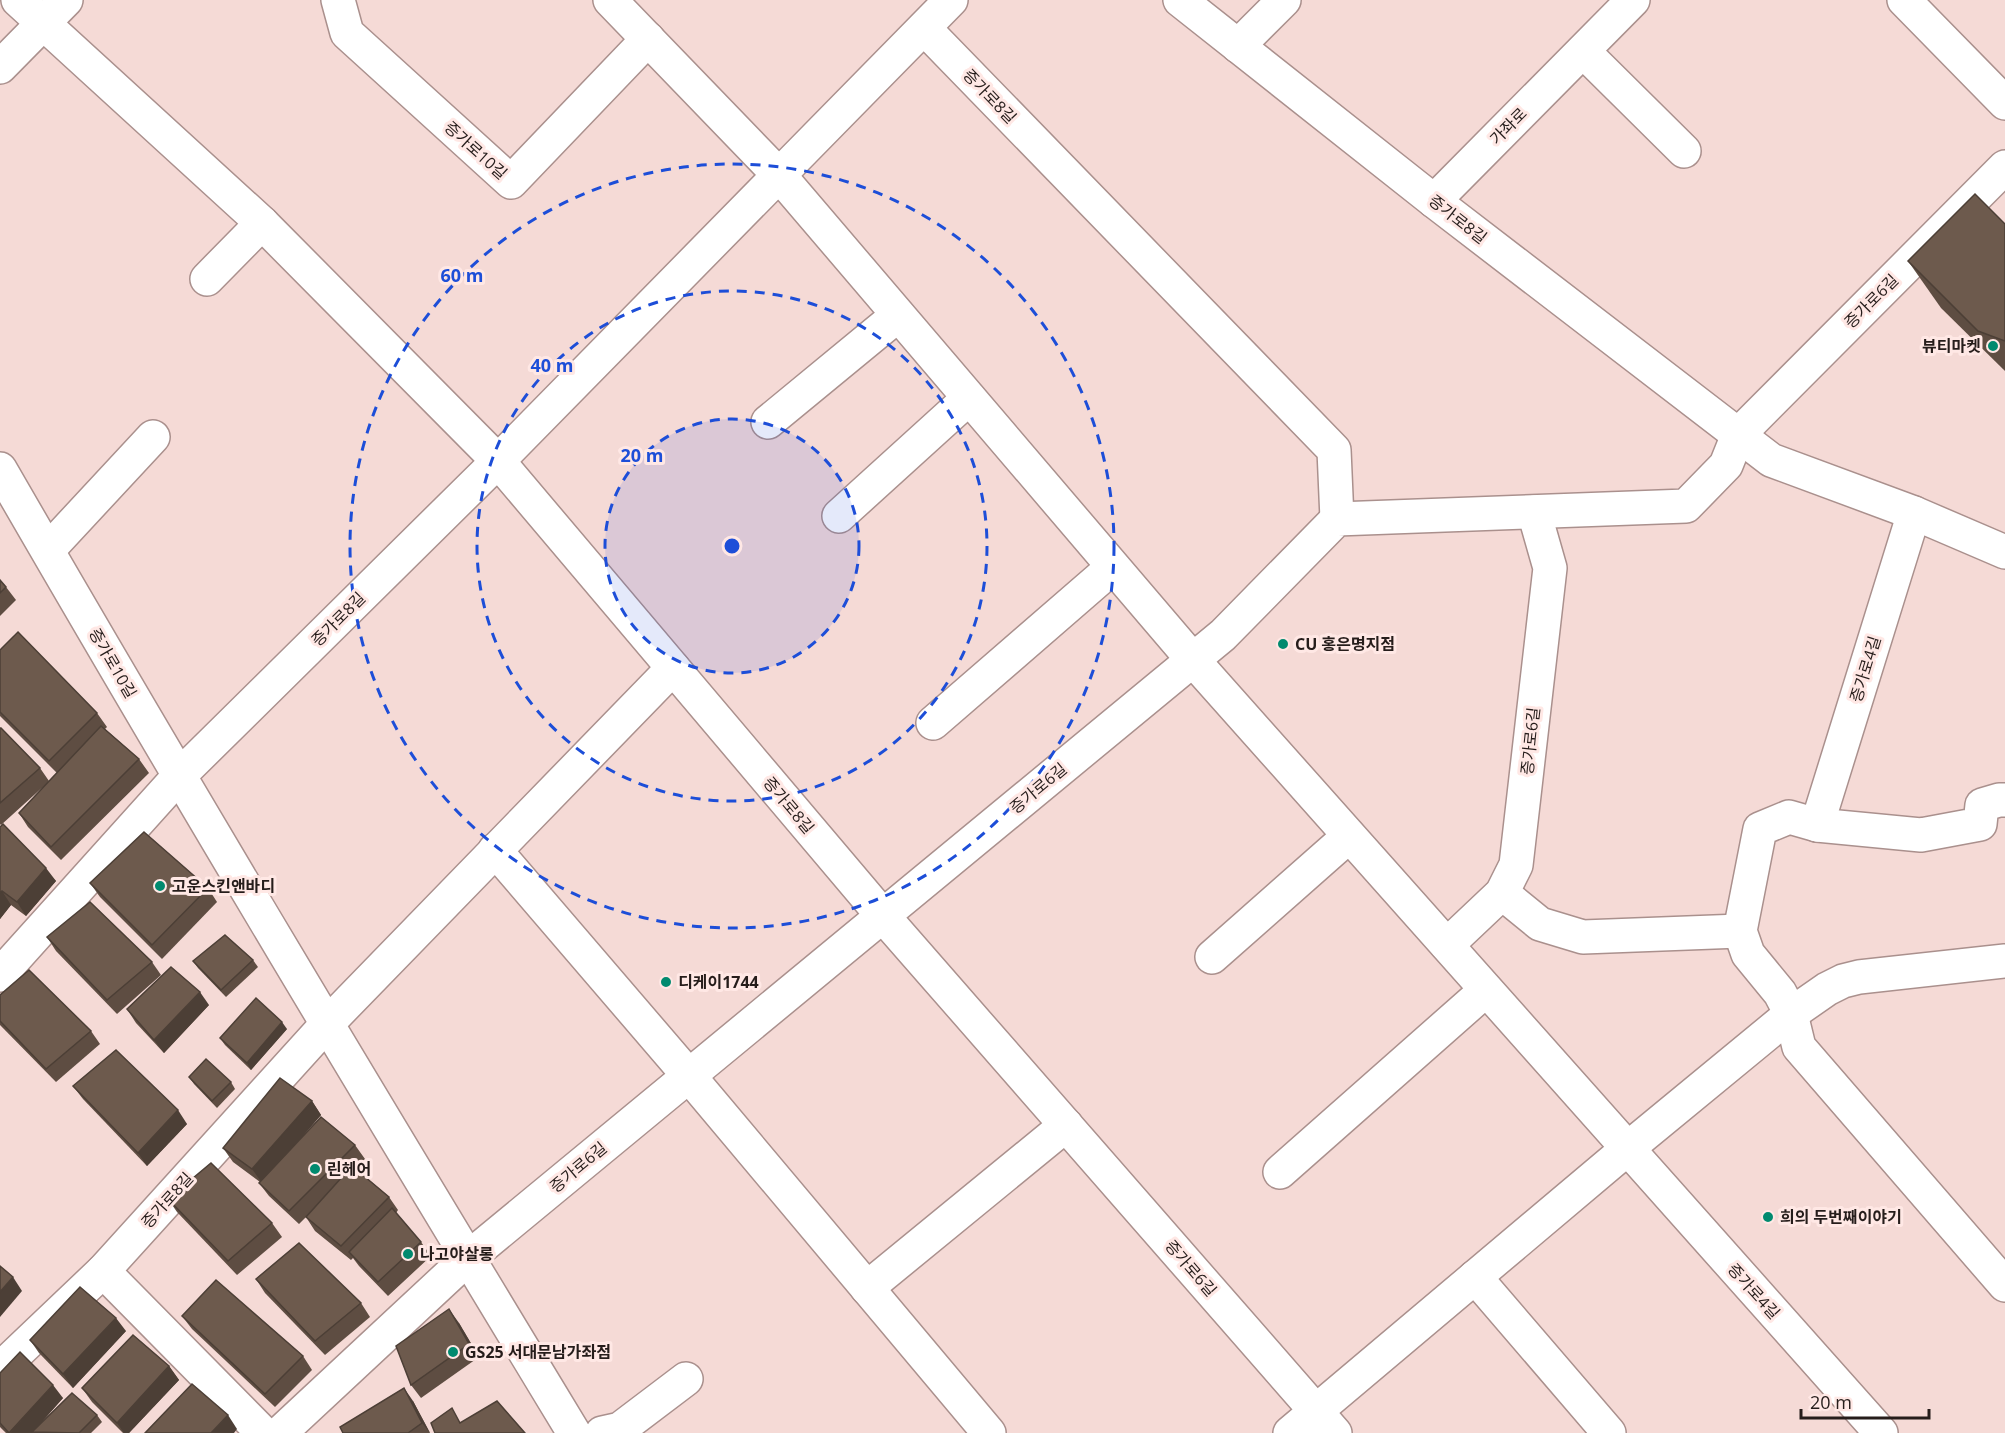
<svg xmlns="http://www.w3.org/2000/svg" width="2005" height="1433" viewBox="0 0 2005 1433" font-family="'Open Sans','Noto Sans KR',sans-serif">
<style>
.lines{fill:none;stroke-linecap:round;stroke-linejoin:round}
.minor-casing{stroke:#aa908d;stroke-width:36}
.major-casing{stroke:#aa908d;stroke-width:36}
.minor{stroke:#fff;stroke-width:33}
.major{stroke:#fff;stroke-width:33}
.wall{fill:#5e4d42}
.shaded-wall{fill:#4c3f36}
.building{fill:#6d5a4d;stroke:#4c3f36;stroke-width:1.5}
.ring{fill:none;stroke:#1d4ed8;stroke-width:3;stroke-dasharray:10 8}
.poi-dot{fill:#018a6f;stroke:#ffe8e5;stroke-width:2}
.labels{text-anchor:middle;stroke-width:6;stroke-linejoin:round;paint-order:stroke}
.street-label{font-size:16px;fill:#261d1b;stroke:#ffe8e5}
.poi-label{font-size:16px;font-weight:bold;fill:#261d1b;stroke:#ffe8e5;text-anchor:start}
.centre{fill:#1d4ed8;stroke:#ffe8e5;stroke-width:3}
.ring-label{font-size:18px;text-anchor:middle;font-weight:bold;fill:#1d4ed8;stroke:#ffe8e5;stroke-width:6;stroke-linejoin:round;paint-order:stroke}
</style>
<rect width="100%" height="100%" fill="#f5dad6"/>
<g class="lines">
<defs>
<g id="minor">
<path d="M18 0 262 223 498 461 883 916 1335 1433"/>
<path d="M338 0 347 33 511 182 648 39"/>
<path d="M610 0 779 175 1193 660 1881 1433"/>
<path d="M1180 0 1434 201 1771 460 1914 513 2005 552"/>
<path d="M924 28 1334 450 1337 519"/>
<path d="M1238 46 1284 0"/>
<path d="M1583 51 1684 151"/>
<path d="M0 67 66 0"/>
<path d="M1434 201 1633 0"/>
<path d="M207 279 262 223"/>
<path d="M768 422 898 315"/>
<path d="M0 469C187 793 380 1113 574 1433"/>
<path d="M839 516 969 398"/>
<path d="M48 550 153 437"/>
<path d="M933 723 1113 567"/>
<path d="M2005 800H1999L1982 805 1980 824 1921 835 1817 825 1789 817 1760 829 1740 931 1748 954 1780 993 1791 1014 1799 1047 2005 1285"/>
<path d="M1817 825 1914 513"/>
<path d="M495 850 689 1076 989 1433"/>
<path d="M1502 893 1540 924 1583 937 1740 931"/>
<path d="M1447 945 1502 893 1516 865 1550 568 1534 512"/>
<path d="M1212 957 1349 836"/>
<path d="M0 975 179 776 498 461 951 0"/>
<path d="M1280 1172 1486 990"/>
<path d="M103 1271 263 1433"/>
<path d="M1475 1277 1609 1433"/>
<path d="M867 1288 1066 1125"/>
<path d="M0 1369 103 1271 327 1024 673 668"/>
<path d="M280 1433 468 1258 1223 635 1337 519 1686 506 1726 465 1738 435 2005 167"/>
<path d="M602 1433 620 1429 686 1379"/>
<path d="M1290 1433 1627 1149 1791 1014 1827 989 1843 981 1859 977 2005 961"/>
</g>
<path id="major" d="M1904 0 2005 103"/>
</defs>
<!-- minor casing -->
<use href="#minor" class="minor-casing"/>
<!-- major casing -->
<use href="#major" class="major-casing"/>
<!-- minor -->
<use href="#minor" class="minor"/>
<!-- major -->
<use href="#major" class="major"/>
</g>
<!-- wall -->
<g class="wall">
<path d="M2005 224V371L1941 308 1908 261Z"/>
<path d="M0 580 6 587 16 600 0 616Z"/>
<path d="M0 650 97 713 107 727 105 729 139 759 149 773 61 860 28 827 19 813 44 786 1 825 0 824V728L40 768 49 781 57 773 0 716Z"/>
<path d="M0 827 56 881 26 916 11 905 0 919Z"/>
<path d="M90 883 208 888 217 902 162 959 100 897Z"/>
<path d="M47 937 152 962 161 975 117 1014 56 951Z"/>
<path d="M253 960 258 967 226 997 198 968 193 961Z"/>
<path d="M0 995 91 1031 100 1044 56 1082 0 1025Z"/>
<path d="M209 1005 164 1053 136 1023 127 1009Z"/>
<path d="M287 1029 251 1070 225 1045 220 1038Z"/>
<path d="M189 1077 231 1082 235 1089 217 1108 194 1084Z"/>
<path d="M73 1086 187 1124 147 1166 83 1099Z"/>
<path d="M312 1101 321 1115 294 1146 355 1145 365 1159 355 1168 389 1197 398 1210 396 1213 421 1242 431 1256 388 1296 359 1266 353 1258 351 1260 315 1231 306 1217 299 1224 269 1196 259 1183 260 1182 233 1162 223 1148Z"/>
<path d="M168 1199 272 1223 282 1237 237 1275 177 1212Z"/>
<path d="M256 1279 361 1303 370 1317 325 1355 265 1293Z"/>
<path d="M182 1316 303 1356 312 1370 275 1407 192 1329Z"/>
<path d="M459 1323 479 1357 421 1398 411 1385Z"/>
<path d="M126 1331 73 1388 39 1353 30 1340Z"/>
<path d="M169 1366 179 1380 129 1433H123L92 1402 82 1388Z"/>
<path d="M0 1373 63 1398 33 1432 97 1415 102 1422 91 1433H6L0 1427Z"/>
<path d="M413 1401 430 1433H343Z"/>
</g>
<!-- shaded-wall -->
<g class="shaded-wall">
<path d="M46 868 56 881 26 916 17 902Z"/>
<path d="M2 891 11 905 0 919V893Z"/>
<path d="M200 992 209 1005 164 1053 154 1040Z"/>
<path d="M282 1022 287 1029 251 1070 247 1063Z"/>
<path d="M312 1101 321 1115 262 1183 252 1169Z"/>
<path d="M178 1110 187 1124 147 1166 138 1153Z"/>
<path d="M13 1277 22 1291 0 1317V1292Z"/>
<path d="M449 1309 459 1323 479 1357 469 1344Z"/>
<path d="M116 1318 126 1331 73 1388 63 1374Z"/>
<path d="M169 1366 179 1380 129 1433H124L117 1423Z"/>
<path d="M53 1385 63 1398 32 1433H10Z"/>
<path d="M404 1388 413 1401 430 1433 422 1423Z"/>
<path d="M228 1415 237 1429 234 1433H211Z"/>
</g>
<!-- building -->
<g class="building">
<path d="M1975 194 2005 224V341L1978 331 1908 261Z"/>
<path d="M0 580 6 587 0 593Z"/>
<path d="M18 632 97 713 49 761 0 712V650Z"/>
<path d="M101 726 139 759 51 847 19 813Z"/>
<path d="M0 728H1L40 768 0 803Z"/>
<path d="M3 824 46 868 17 902 2 891 0 893V827Z"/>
<path d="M144 832 208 888 152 945 90 883Z"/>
<path d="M90 902 152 962 107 1000 47 937Z"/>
<path d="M225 935 253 960 221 990 193 961Z"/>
<path d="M171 967 200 992 154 1040 127 1009Z"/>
<path d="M29 970 91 1031 46 1069 0 1021V995Z"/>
<path d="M256 998 282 1022 247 1063 220 1038Z"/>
<path d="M116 1050 178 1110 138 1153 73 1086Z"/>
<path d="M206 1059 231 1082 212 1101 189 1077Z"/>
<path d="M280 1078 312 1101 252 1169 223 1148Z"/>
<path d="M321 1117 355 1145 289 1211 259 1183Z"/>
<path d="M211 1163 272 1223 228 1261 168 1199Z"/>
<path d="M352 1166 389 1197 341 1246 306 1217Z"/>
<path d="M392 1208 421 1242 378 1282 349 1252Z"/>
<path d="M299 1243 361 1303 315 1341 256 1279Z"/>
<path d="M0 1266 13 1277 0 1292Z"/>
<path d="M216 1280 303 1356 265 1394 182 1316Z"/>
<path d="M80 1287 116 1318 63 1374 30 1340Z"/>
<path d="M449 1309 469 1344 411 1385 396 1346Z"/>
<path d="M133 1335 169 1366 117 1423 82 1388Z"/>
<path d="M20 1352 53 1385 9 1433 0 1423V1373Z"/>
<path d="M192 1384 228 1415 211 1433H145Z"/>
<path d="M404 1388 422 1423 408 1433H343L340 1427Z"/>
<path d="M72 1393 97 1415 79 1433 32 1432Z"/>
<path d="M497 1401 525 1433H435L431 1423 452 1408 460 1423Z"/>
</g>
<!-- distance rings -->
<circle cx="732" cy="546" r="127" fill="#1d4ed8" fill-opacity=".12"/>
<g class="ring">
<circle cx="732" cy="546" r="127"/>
<circle cx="732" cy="546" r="255"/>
<circle cx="732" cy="546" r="382"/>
</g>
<!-- markers -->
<g class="poi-dot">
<circle cx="1993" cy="346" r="6"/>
<circle cx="1283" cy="644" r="6"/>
<circle cx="160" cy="886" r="6"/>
<circle cx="666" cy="982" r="6"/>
<circle cx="315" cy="1169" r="6"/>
<circle cx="1768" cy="1217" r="6"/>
<circle cx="408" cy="1254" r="6"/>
<circle cx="453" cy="1352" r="6"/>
</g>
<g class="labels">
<!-- street labels -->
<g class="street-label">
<text transform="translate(990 96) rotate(46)" y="6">증가로8길</text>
<text transform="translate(1508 126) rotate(-45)" y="6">가좌로</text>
<text transform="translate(476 150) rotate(42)" y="6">증가로10길</text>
<text transform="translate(1458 219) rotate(38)" y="6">증가로8길</text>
<text transform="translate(1871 301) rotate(-45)" y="6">증가로6길</text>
<text transform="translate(338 619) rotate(-45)" y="6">증가로8길</text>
<text transform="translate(113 663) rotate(60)" y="6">증가로10길</text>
<text transform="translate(1865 669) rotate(-73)" y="6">증가로4길</text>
<text transform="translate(1530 741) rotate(-84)" y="6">증가로6길</text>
<text transform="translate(1038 788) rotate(-40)" y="6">증가로6길</text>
<text transform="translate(789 805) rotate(50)" y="6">증가로8길</text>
<text transform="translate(578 1167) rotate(-40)" y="6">증가로6길</text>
<text transform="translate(167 1200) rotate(-48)" y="6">증가로8길</text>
<text transform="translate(1191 1268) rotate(49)" y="6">증가로6길</text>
<text transform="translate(1754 1291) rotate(48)" y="6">증가로4길</text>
</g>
<!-- poi labels -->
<g class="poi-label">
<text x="1981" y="352" text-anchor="end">뷰티마켓</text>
<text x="1295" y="650">CU 홍은명지점</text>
<text x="172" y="892">고운스킨앤바디</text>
<text x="678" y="988">디케이1744</text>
<text x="327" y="1175">린헤어</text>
<text x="1780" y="1223">희의 두번째이야기</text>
<text x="420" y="1260">나고야살롱</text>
<text x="465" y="1358">GS25 서대문남가좌점</text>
</g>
</g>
<circle cx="732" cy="546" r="9" class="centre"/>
<g class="ring-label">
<text x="462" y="282">60 m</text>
<text x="552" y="372">40 m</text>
<text x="642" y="462">20 m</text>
</g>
<!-- scale -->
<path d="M1801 1409v9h128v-9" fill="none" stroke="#261d1b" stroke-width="3"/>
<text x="1810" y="1409" font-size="18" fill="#261d1b" stroke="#ffe8e5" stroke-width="4.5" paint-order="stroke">20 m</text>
</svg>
